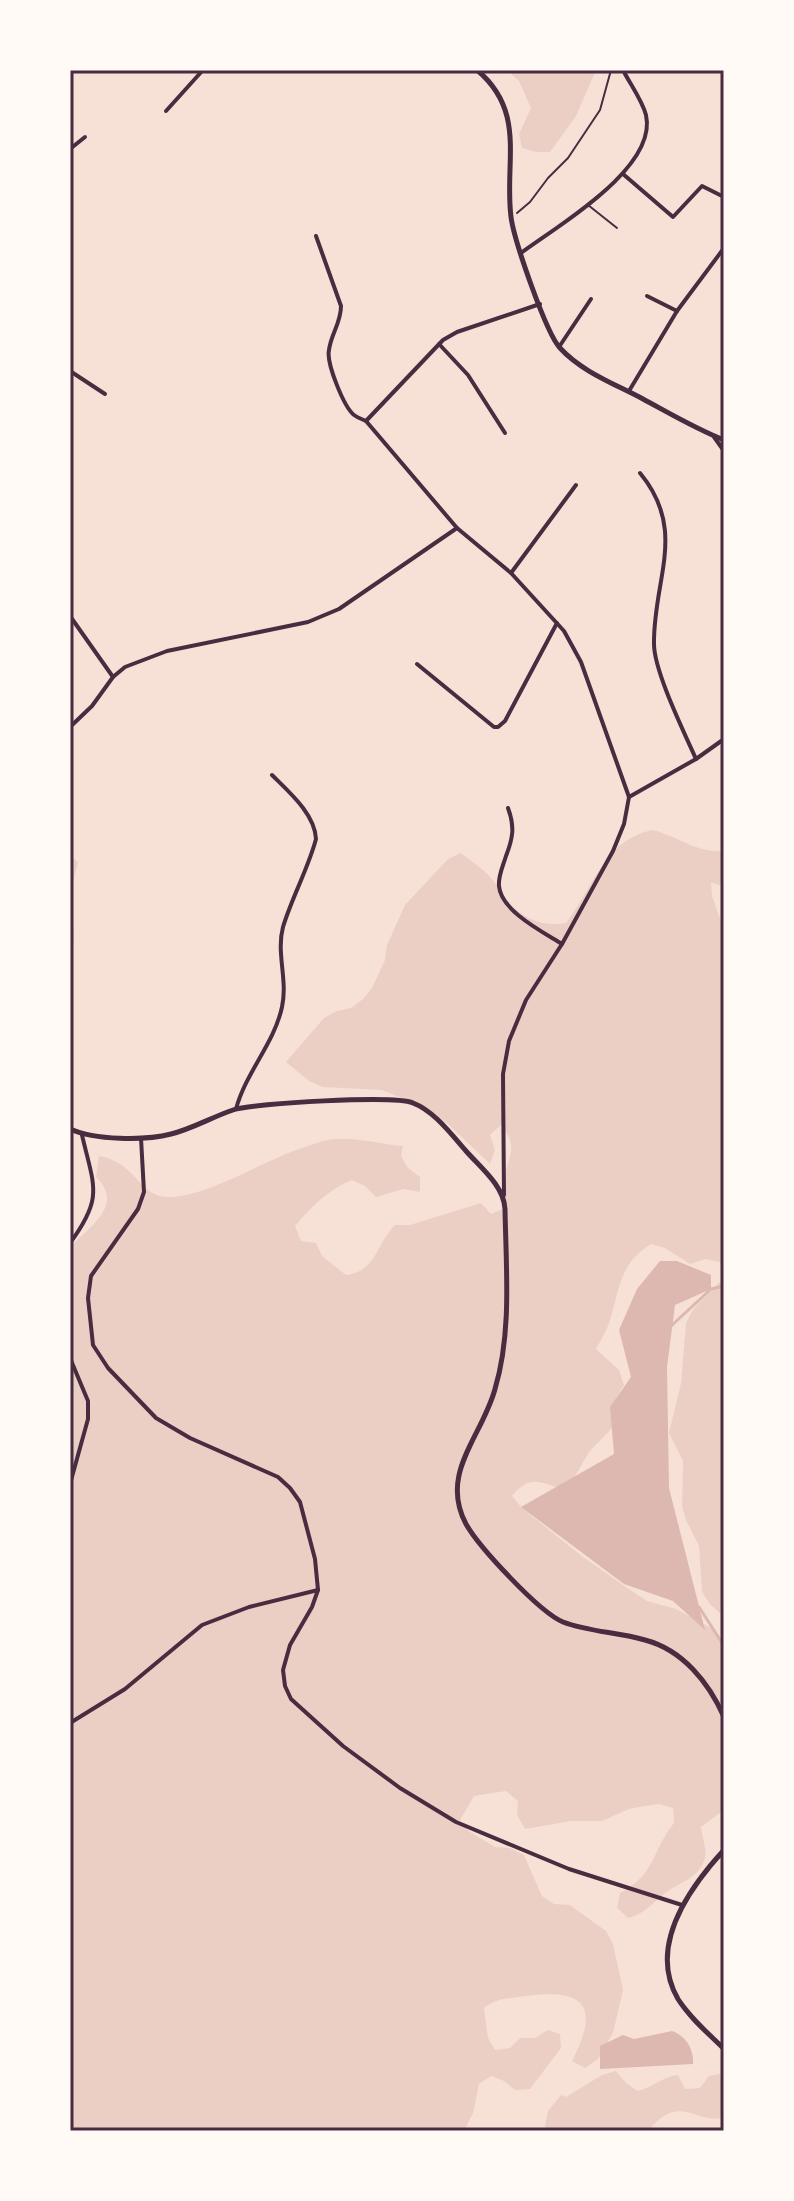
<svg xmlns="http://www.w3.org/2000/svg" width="794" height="2201" viewBox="0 0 794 2201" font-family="Karla,sans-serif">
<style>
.green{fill:#ebcfc5}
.water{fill:#dcb8b0}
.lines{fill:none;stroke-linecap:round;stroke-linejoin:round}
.stream{stroke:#dcb8b0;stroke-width:3}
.path{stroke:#4a2c40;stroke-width:2}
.service{stroke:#4a2c40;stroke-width:2}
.minor{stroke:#4a2c40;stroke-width:4}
.tertiary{stroke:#4a2c40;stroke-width:5}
.neatline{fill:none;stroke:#4a2c40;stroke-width:3}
</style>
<rect width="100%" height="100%" fill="#f7e1d7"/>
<!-- green -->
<g class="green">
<path d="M507 70H596L576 116 550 152H536L522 148 519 134 531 108 519 81Z"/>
<path d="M653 830C679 837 696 853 724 851V887L711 882 712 896 724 930V1274L720 1262 705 1259 690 1264 665 1248 651 1244C619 1264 620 1288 610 1320 607 1330 601 1340 596 1349L619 1370 624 1385 616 1398 613 1427 589 1452 574 1478 563 1490C540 1481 529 1475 512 1496L522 1508 583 1557 623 1585 647 1601 676 1609 715 1630 724 1644V1810L701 1827C702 1836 707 1850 705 1858 700 1878 678 1883 664 1894 651 1904 645 1914 628 1918L617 1908 620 1893C656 1874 651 1852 674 1823L673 1808 659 1804 644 1806 629 1809 602 1821H571L525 1829 517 1815 518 1801 506 1791 474 1796 459 1822 470 1832 495 1847 510 1848 524 1855 542 1896 554 1904 570 1905 606 1931 613 1944 623 1990 613 2033 598 2059 585 2068 572 2061C601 2005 584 1988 525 1996 508 1999 497 1997 484 2008L488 2038 495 2050 510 2048 520 2038H535L548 2030 560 2034 561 2048 530 2089 515 2090 504 2081 491 2076 479 2084 473 2113 464 2131H70V1247C90 1226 125 1205 96 1177L99 1156C134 1162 137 1190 160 1196 192 1203 248 1170 277 1158 289 1152 304 1147 317 1143 344 1133 375 1144 403 1146L401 1156 408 1168 420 1177V1192L404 1189 376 1197 365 1186 352 1180C329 1189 311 1207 295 1226L301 1241 316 1243 322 1256 346 1275C377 1271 375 1245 395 1225H410L481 1203 491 1214 505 1208C505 1199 503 1190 504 1181 507 1156 520 1148 501 1125L490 1135 495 1150 490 1164 447 1123 411 1102 382 1090 323 1087 309 1081 286 1062 324 1018 337 1011 351 1008 363 999 372 988 385 960 387 945 405 905 448 859 461 853C472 862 487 871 495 883 499 888 499 894 504 899 521 917 542 928 566 923 594 888 603 840 653 830Z"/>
<path d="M70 856 78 862C75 875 71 888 71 901 71 920 79 937 70 954Z"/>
<path d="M724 1278V1617L710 1604 702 1592 699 1546 686 1520 682 1506 683 1461 669 1433 681 1383 686 1323 694 1308Z"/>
<path d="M616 2071 626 2083 638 2091C654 2087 661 2077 678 2075L685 2089 700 2088 709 2076 723 2073 724 2118C693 2124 680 2092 648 2131H549L545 2126 548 2111 561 2095 566 2097 602 2075Z"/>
</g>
<!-- water -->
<g class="water">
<path d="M660 1261H677L711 1275V1289L675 1305 667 1367 669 1488 705 1630 673 1601 624 1584 521 1507 614 1454 610 1407 631 1377 619 1330 637 1289Z"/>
<path d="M672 2031C686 2036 694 2049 693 2064L600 2069V2046L623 2035 634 2039Z"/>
</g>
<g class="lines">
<!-- stream -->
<g class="stream">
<path d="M671 1326 711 1289 724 1286"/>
<path d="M699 1607 724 1646"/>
</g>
<!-- path -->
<path class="path" d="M517 213 530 202 548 178 568 158 600 110 611 70"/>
<!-- service -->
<path class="service" d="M588 205 617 228"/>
<!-- minor -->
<g class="minor">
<path d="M166 111 203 70"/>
<path d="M70 149 85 137"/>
<path d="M623 174 673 217 702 186 724 197"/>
<path d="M316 236 341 306C341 323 331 334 329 350 326 363 344 407 354 415 358 418 362 419 366 421L457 528 511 573 564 631 581 662 629 797 624 824 613 851 562 944 526 1000 509 1041 503 1074 504 1195"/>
<path d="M521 253C557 226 658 168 646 115 642 100 630 84 623 70"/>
<path d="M647 296 677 311"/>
<path d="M439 344 468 375 505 433"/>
<path d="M559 347 591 299"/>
<path d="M70 371 105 394"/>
<path d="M629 391 677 311 724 248"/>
<path d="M366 421 443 340 457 332 540 304"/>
<path d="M714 437 724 451"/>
<path d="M640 473C688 531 653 579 654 644 654 671 684 732 696 759"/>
<path d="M511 573 576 485"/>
<path d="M70 616 113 677"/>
<path d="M417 664 494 727H498L505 721 557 623"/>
<path d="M70 727 92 706 113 677 125 667 167 651 308 622 339 609 457 528"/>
<path d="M629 797 696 759 724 739"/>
<path d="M508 808C515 827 513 838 506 856 503 866 498 876 499 886 501 911 543 932 562 944"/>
<path d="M236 1109C246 1072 274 1044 282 1007 288 980 276 953 283 927 292 897 308 869 316 839 315 814 289 792 272 775"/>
<path d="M141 1138 144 1192 138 1209 91 1276 88 1298 93 1345 108 1368 156 1418 190 1438 278 1477 290 1488 300 1502 315 1559 318 1590 312 1607 290 1645 283 1670 285 1686 291 1699 343 1746 400 1788 456 1822 569 1869 682 1905"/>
<path d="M70 1243C104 1197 94 1187 82 1135"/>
<path d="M70 1358 88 1401V1419L70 1484"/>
<path d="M70 1723 125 1689 202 1625 249 1607 318 1590"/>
</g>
<!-- tertiary -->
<g class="tertiary">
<path d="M477 70C527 112 504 162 511 217 514 240 546 333 560 348 582 372 615 384 643 399 669 413 696 429 724 440"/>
<path d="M70 1129C95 1140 144 1141 171 1134 192 1129 212 1117 233 1110 254 1103 395 1095 413 1103 434 1111 451 1134 466 1151 481 1168 504 1186 505 1209 506 1268 512 1332 495 1389 482 1437 439 1473 466 1524 479 1547 539 1612 563 1622 589 1632 618 1632 645 1640 683 1650 709 1683 724 1717"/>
<path d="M724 1850C690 1887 647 1946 678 1999 690 2018 708 2033 724 2049"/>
</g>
</g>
<!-- border -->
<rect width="794" height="2201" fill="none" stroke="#fffaf5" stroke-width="144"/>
<rect x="72" y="72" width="650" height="2057" class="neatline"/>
</svg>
